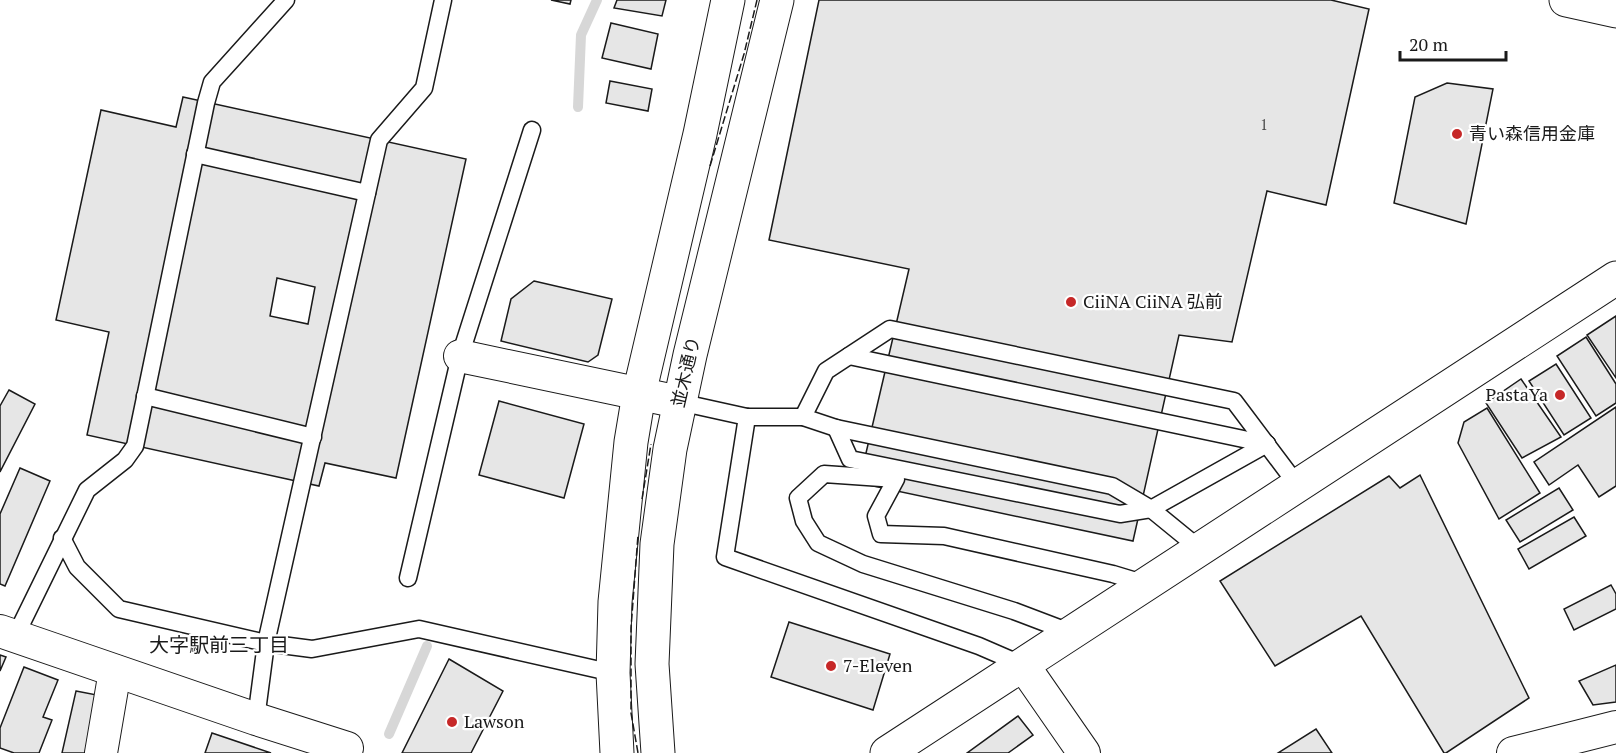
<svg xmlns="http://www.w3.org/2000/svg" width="1616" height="753" viewBox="0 0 1616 753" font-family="'PT Serif','Noto Sans JP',serif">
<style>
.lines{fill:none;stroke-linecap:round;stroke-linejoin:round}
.stream{stroke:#d7d7d7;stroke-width:10}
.building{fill:#e6e6e6;stroke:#1a1a1a;stroke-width:1.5;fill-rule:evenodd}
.service-casing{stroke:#1a1a1a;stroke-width:19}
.minor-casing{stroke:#1a1a1a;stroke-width:34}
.tertiary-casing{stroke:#1a1a1a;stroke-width:35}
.primary-casing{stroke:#1a1a1a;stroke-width:35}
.service{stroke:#fff;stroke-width:16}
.minor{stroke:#fff;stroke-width:32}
.tertiary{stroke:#fff;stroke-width:33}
.primary{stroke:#fff;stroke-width:33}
.fence{stroke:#1a1a1a;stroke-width:1.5;stroke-dasharray:8 3;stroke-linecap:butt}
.poi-dot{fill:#c62828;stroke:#fff;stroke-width:2}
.labels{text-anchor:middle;stroke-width:4.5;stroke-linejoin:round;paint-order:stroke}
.number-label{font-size:15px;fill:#4d4d4d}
.poi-label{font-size:18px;fill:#1a1a1a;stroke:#fff;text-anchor:start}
.street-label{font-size:18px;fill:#1a1a1a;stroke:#fff}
.neighbourhood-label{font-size:20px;fill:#1a1a1a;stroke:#fff}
</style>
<rect width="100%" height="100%" fill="#fff"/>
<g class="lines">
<!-- stream -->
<g class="stream">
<path d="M578 107 581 35 597 0"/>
<path d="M389 734 427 646"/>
</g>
</g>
<!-- building -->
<g class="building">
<path d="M551 0H571L570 4Z"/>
<path d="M617 0H666L662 16 614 8Z"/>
<path d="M819 0H1331L1369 9 1326 205 1267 191 1232 342 1179 335 1133 541 859 483 909 269 769 240Z"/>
<path d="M611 23 658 34 651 69 602 58Z"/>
<path d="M610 81 652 89 648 111 606 103Z"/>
<path d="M1447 83 1493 89 1466 224 1394 203 1415 97Z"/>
<path d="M183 97 466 159 396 478 325 463 319 486 87 435 109 332 56 320 101 110 176 127ZM277 278 315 287 308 324 270 316Z"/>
<path d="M534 281 612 299 598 355 588 362 501 341 511 299Z"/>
<path d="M1616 316V378L1587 335Z"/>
<path d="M1586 337 1616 384V403L1596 416 1557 356Z"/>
<path d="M1556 364 1591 418 1564 435 1529 381Z"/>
<path d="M1521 379 1561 437 1522 458 1486 403Z"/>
<path d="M9 390 35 404 0 472V406Z"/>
<path d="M499 401 584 424 564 498 479 475Z"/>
<path d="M1616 407V486L1599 497 1578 465 1549 485 1534 462Z"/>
<path d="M1487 408 1540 493 1499 519 1458 443 1464 422Z"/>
<path d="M20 468 50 481 5 586 0 584V514Z"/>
<path d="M1420 475 1529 698 1446 753H1444L1361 616 1275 666 1220 581 1389 476 1400 488Z"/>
<path d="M1559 488 1573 510 1520 542 1506 520Z"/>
<path d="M1574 517 1586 536 1529 569 1518 549Z"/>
<path d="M1611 585 1616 594V609L1574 630 1564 609Z"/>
<path d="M789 622 890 654 873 710 771 677Z"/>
<path d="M0 655 6 657 0 671Z"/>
<path d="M449 659 503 691 471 753H402Z"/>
<path d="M1616 665V702L1593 705 1579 681Z"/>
<path d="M24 667 58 680 43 717 52 720 39 753H14L0 748V728Z"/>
<path d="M76 691 97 695 85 753H62Z"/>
<path d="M1018 716 1033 735 1008 753H967Z"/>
<path d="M1316 729 1332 753H1278Z"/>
<path d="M212 733 271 753H205Z"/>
</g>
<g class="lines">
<defs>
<g id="service">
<path d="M195 154 367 193"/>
<path d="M849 356 1267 444"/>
<path d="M145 396 313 437"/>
<path d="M679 402 747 417H803L836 428 1112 486 1151 509 1200 549"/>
<path d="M747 417 725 557 979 646 1023 665"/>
<path d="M803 417 826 371 890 329 1234 401 1298 486"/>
<path d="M836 428 850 459 1120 514 1151 509 1267 444"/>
<path d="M62 538 77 567 119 609 266 643 312 649 419 629 613 673"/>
<path d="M408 578 460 356 532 130"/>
<path d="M1072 633 1014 611 863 564 818 543 804 521 798 498 824 474 896 479 876 516 881 534 944 536 1113 574 1146 584"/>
<path d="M15 637 87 490 125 460 135 446 206 103 212 82 286 0"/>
<path d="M256 719 266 643 379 140 424 88 443 0"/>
</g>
<g id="minor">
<path d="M460 356 679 402"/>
<path d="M0 631 256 719 347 748 345 753"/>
<path d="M1023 665 1084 753"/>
<path d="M101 753 115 671"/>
<path d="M1513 753 1616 727"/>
</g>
<g id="tertiary">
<path d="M617 753 613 673 615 602 631 442 639 394 700 134 728 0"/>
<path d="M658 753 652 664 657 544 670 449 690 355 777 0"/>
<path d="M887 753 1616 278"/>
</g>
<path id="primary" d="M1566 0 1616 11"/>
</defs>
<!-- service casing -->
<use href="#service" class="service-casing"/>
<!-- minor casing -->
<use href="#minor" class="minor-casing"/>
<!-- tertiary casing -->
<use href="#tertiary" class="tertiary-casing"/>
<!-- primary casing -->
<use href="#primary" class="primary-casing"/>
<!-- service -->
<use href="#service" class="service"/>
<!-- minor -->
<use href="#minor" class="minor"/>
<!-- tertiary -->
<use href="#tertiary" class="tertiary"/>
<!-- primary -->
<use href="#primary" class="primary"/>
<!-- fence -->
<g class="fence">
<path d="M710 166 744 54 757 0"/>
<path d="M642 499 651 444"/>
<path d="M638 753 631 713V628L638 535"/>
</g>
</g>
<!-- markers -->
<g class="poi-dot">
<circle cx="1457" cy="134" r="6"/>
<circle cx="1071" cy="302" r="6"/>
<circle cx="1560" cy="395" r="6"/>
<circle cx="831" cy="666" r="6"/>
<circle cx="452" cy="722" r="6"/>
</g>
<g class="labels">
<!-- number labels -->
<g class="number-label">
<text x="1264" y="130">1</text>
</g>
<!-- poi labels -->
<g class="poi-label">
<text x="1469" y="140">青い森信用金庫</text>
<text x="1083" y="308">CiiNA CiiNA 弘前</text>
<text x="1548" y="401" text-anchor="end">PastaYa</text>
<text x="843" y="672">7-Eleven</text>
<text x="464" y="728">Lawson</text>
</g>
<!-- street labels -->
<g class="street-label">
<text transform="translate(686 372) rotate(-77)" y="6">並木通り</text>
</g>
<!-- neighbourhood labels -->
<g class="neighbourhood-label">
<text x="219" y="652">大字駅前三丁目</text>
</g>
</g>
<!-- scale -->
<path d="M1400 51v9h106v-9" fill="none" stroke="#1a1a1a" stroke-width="3"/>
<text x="1409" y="51" font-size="18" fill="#1a1a1a" stroke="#ffffff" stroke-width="4.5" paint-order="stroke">20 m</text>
</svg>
